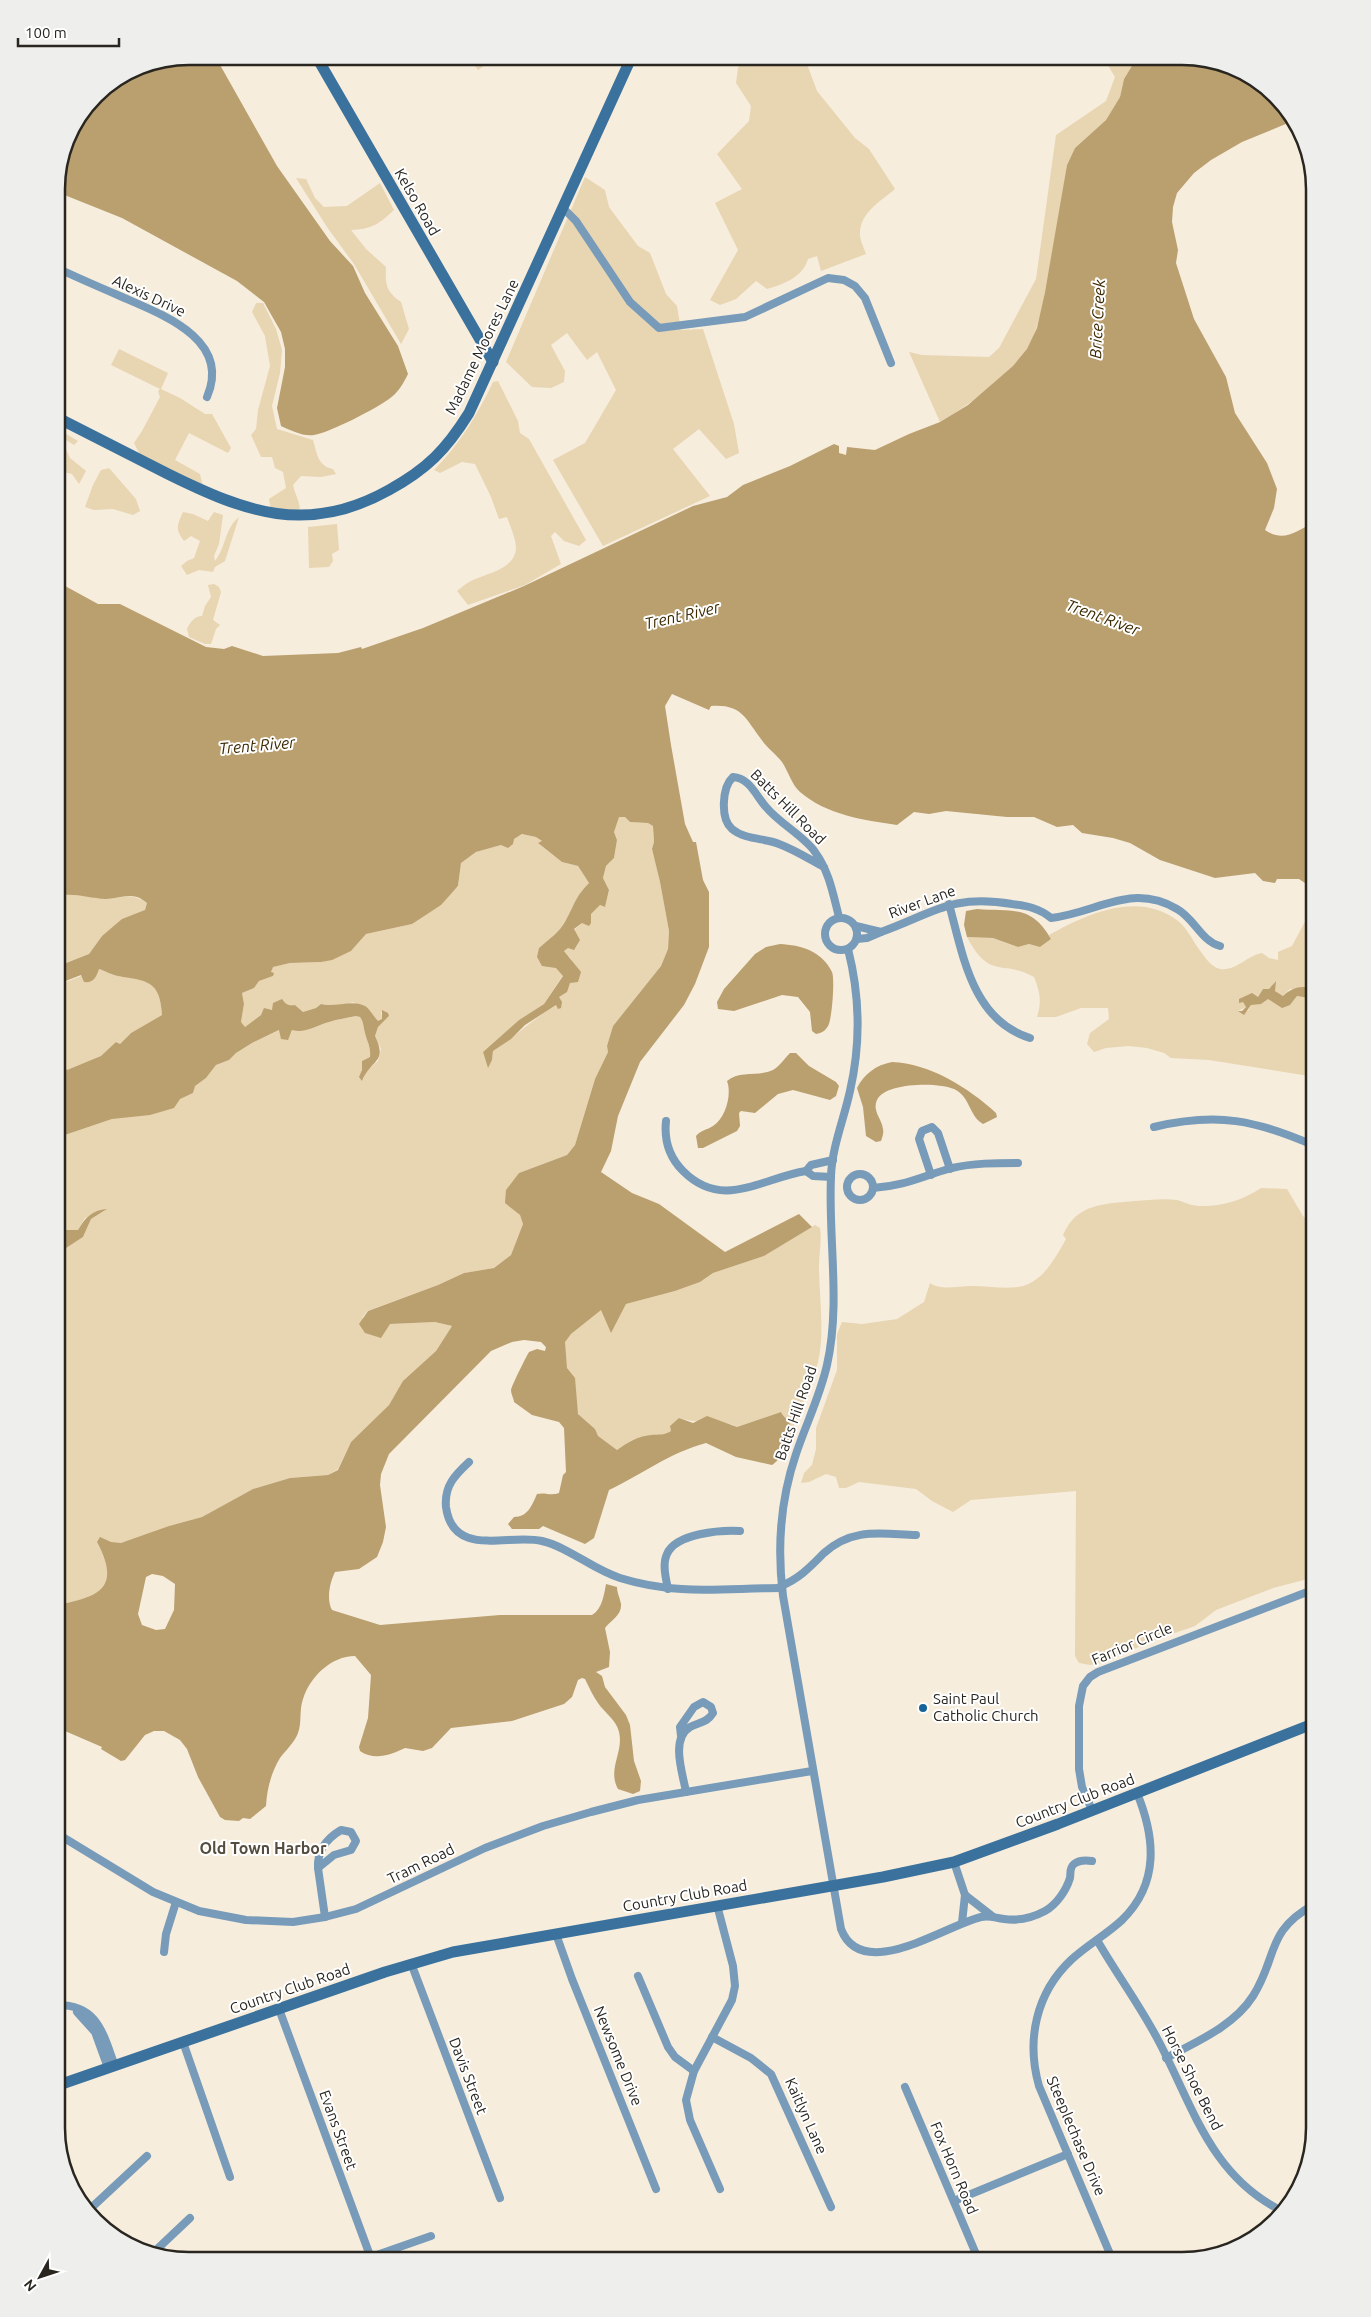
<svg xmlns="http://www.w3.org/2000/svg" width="1371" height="2317" viewBox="0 0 1371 2317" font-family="Ubuntu,sans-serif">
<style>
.green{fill:#e8d5b2}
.water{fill:#ba9f6f;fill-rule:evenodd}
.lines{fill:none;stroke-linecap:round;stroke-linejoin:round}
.street{stroke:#779bb9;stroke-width:8}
.secondary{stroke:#3a729d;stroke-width:11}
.poi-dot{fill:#176296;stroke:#fff;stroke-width:2}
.labels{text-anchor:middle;stroke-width:4;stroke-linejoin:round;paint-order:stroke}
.street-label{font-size:15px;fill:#292620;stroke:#fff}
.poi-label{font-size:15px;fill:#292620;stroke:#fff;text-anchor:start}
.water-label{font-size:16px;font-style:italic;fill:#3c2900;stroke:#fff}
.neighbourhood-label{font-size:16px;font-weight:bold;fill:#544d3f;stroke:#fff}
.rim{fill:none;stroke:#292620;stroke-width:2.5}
</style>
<rect width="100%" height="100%" fill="#f7eddd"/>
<!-- green -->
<g class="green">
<path d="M468 56H499L478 70Z"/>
<path d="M745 56H804L817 91 855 138 869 149 895 189C881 201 859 213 860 235 860 240 864 248 866 254L821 271 817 256 808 259C803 277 784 284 767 289L756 281 736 299 720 305 710 300 738 250 715 203 742 189 717 154 749 121 751 106 736 83 738 68Z"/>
<path d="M1103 57H1128L1133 64 1124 79 1120 97 1106 120 1075 148 1067 165C1061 205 1054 246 1046 286 1042 307 1038 330 1028 348 1014 373 965 408 940 422L909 352 922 355 989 357 999 348 1036 279 1056 135 1106 101 1115 77Z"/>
<path d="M585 177 605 190 609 207 638 246 650 253 666 294 677 306 681 330 703 329 734 424 739 453 726 459 699 429 673 449 710 496 603 546 553 460 585 443 616 390 597 352 587 360 567 333 551 345 565 371 564 382 551 388 532 387 506 362Z"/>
<path d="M296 178 306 179 315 198 324 207 347 206 380 183 394 210C379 224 372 229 351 230L366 249 386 267C385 284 386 292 401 302L409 329 401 344 354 264 327 227Z"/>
<path d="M256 303H263L276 329 282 350 280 373 272 406 277 429 313 440C317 454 318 466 333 469L336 474 321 477 301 476 293 485C295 494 299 500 300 509L294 512 271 510 269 499 286 488 283 472 275 468 272 457H261L251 435 256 429 258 410 270 366 265 336 252 312Z"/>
<path d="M119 349 168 373 161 389 180 398 205 414H212L231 448 228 453 189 433 175 460 200 474 203 487 141 457 134 443 142 431 160 397 158 391 160 389 111 365Z"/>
<path d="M498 381 518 421 520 433 529 439 586 540 579 546 564 541 555 532 551 536 561 564 525 585 468 605 457 591C462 587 468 582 473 580 488 573 515 569 516 548 516 539 510 526 507 517L499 519 491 497 475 464 462 462 440 473 434 470C459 445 478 414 493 382Z"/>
<path d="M58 429 78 441 74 445 66 440 64 445 70 458 86 471 79 484 72 474 63 472 56 488Z"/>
<path d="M109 468 136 499 140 511 133 515 113 509 94 510 85 507 93 485 101 470Z"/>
<path d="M183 512 193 514 208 521 214 512 223 515 219 544 214 556 215 561C226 547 225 528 239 517L225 561 215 567 213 572 199 570 187 575 181 566 187 561 194 558 200 541 191 536 184 541C175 529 177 525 183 512Z"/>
<path d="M337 524 339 550 332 554 333 561 329 567 309 568 308 527Z"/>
<path d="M214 584 219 587 221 592 213 620 220 625 216 629 211 644H205L189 637 187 629C190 622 195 616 202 616L205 606 211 597 208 585Z"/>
<path d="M618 817H625L630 822 648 823 653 826 654 842 652 849 660 882 669 931 668 949 661 966 613 1026 607 1046 608 1052 595 1079 575 1145 567 1155 519 1173 506 1203 520 1215 523 1224 511 1255 494 1268 464 1273 438 1285 367 1311 362 1318 390 1324 435 1322 452 1326 436 1351 404 1381 389 1405 351 1442 338 1469 328 1475 290 1478 253 1489 202 1517 169 1526 138 1538 121 1543 97 1542C122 1589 98 1597 56 1605V1259L63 1250 83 1237 91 1219 106 1210 85 1218 78 1230H66L56 1222V1138L112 1119 129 1116 193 1093 194 1086 206 1078 216 1065 229 1060 236 1053 252 1043 280 1030 291 1034 292 1030C308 1033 313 1027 329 1022 338 1019 347 1018 356 1016L360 1017C364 1023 363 1026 365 1033 367 1042 371 1046 370 1057L362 1061V1081L366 1071 378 1061 381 1049 375 1036 378 1027 389 1016 381 1012 382 1019 378 1022 353 1002 340 1006 321 1004 316 1008 303 1012 295 1005 289 1006 285 1003 261 1015 245 1027 241 1022 244 1004 242 993 254 988 259 981 273 976 271 972 272 967 290 963 321 962 351 951 366 934 412 924 458 887 461 863 476 852 501 845 523 834 537 837 543 842 539 844 562 862 578 866 589 883C576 895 575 905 566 920 560 932 549 939 539 948L563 975 544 1004 519 1020 483 1052 488 1067 492 1060 493 1051C515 1037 533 1019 556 1005L558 1007 559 997C573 988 571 975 572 960L564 951 568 948 574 930 582 923H591V914L600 905 605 907 609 890 603 878 606 866 614 858 617 840 614 832Z"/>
<path d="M69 893C78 895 84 896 93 896 98 896 103 899 108 899 124 897 133 893 147 903L145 910 102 936 89 954 56 967V896Z"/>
<path d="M1314 897 1315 989H1290L1283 996 1275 991V982L1269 989H1263L1258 997 1243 1002 1246 1007 1238 1011H1248L1251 1005 1268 999 1290 1005 1297 996 1315 999V1077L1209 1060 1171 1058 1164 1053 1147 1048 1129 1046 1106 1048 1094 1052 1087 1044 1090 1033 1109 1019 1108 1008H1081L1056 1017H1037C1042 1001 1040 992 1034 977 1002 959 990 981 967 937L993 938 1018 947 1029 944 1040 947 1051 939 1049 935C1086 914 1139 890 1178 921 1185 926 1191 937 1196 945 1202 953 1210 967 1220 969 1237 971 1246 956 1262 953L1269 958 1278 960V952L1292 946 1309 914V903Z"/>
<path d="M99 969C105 971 112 975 118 976 147 981 160 979 162 1015L131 1033 120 1044 116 1042 102 1056 67 1070 63 1065 56 1063V981L63 986V983Z"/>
<path d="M1261 1188 1287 1189 1303 1216 1315 1226V1570L1304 1580 1273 1588 1216 1610 1195 1626 1149 1642 1107 1662 1090 1665 1079 1663 1075 1656 1076 1491 971 1500 953 1512 932 1501 916 1489 859 1482 846 1488H839L836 1477 826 1474 809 1482 801 1483 804 1473 812 1465 816 1449V1428L837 1370V1334L842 1322 862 1324 897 1319 924 1302 930 1283C941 1291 958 1286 971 1286 987 1286 1003 1289 1018 1287 1042 1284 1056 1257 1066 1239L1063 1235C1077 1203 1104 1204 1135 1201 1148 1200 1163 1198 1177 1200 1184 1202 1192 1206 1199 1206 1222 1207 1243 1200 1261 1188Z"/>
<path d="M815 1225 820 1228C822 1241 819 1253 819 1266 819 1297 825 1332 818 1362 812 1387 800 1408 792 1431 790 1422 784 1419 781 1412L737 1427C722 1418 700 1425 679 1418L671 1431 662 1436 652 1435 617 1450 597 1436 595 1429 578 1414 571 1374 567 1368 564 1342 571 1334 601 1309 611 1332 626 1304 675 1291 700 1282 713 1273 764 1256Z"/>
</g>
<!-- water -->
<g class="water">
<path d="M189 56H215L277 166 330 241 353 266 365 293 398 346 408 374C403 384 398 393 389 399 377 408 329 433 314 435 304 437 290 430 281 426L277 408 285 367V349L281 332 264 302 237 281 122 218 57 192V181L66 138 95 95 139 66Z"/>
<path d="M1128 57H1169L1172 62 1195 58 1256 79 1293 121 1242 142 1211 160 1194 173 1177 193 1173 207 1172 222 1178 250 1176 263 1194 319 1226 377 1235 413 1267 463 1277 489 1274 508 1265 530C1284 543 1296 531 1315 522V890L1299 879H1277L1275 883 1263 881 1255 873 1215 878 1160 860 1130 843 1113 838 1082 833 1073 825 1057 827 1034 817H1007L946 811 929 814 914 812 897 825C863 820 827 815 800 792 792 785 788 771 782 762 776 754 767 748 761 739 745 718 742 704 711 706L709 710 672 694 665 706 671 745 685 824 693 842H696L703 880 709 892V947L695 984 684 1005 640 1062 618 1116 611 1151 601 1172 632 1193 659 1204 725 1252 799 1214 812 1227 764 1256 713 1273 700 1282 675 1291 626 1304 611 1333 601 1310 571 1334 565 1342 567 1368 575 1378 578 1414 595 1429 598 1436 617 1450C627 1443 638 1436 651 1435 660 1434 663 1436 671 1431L670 1426 679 1418 693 1423 707 1416 737 1427 781 1412C783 1417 788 1419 790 1424 796 1436 782 1459 772 1465L736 1457 706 1443C669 1453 643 1474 609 1490L594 1538 585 1544 543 1526 539 1529H512L508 1524 514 1517C528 1517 532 1505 537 1494 545 1492 551 1496 559 1493L563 1475 566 1472 564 1428 559 1422 532 1415 514 1402C514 1399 511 1394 511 1390 512 1385 526 1357 529 1352L537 1349 545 1351 546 1347 541 1342 524 1340 512 1342 491 1351 389 1454 381 1474 380 1485 386 1527 383 1542 377 1557 359 1569 335 1572C330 1582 326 1599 332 1610L380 1625 500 1615H592C602 1609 604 1595 606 1584L617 1587C617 1593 620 1598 621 1604 622 1615 611 1620 605 1628L610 1652 609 1667 596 1672 602 1676 605 1687 626 1715 630 1725 634 1761 641 1781 640 1791 633 1794 618 1789C607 1769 624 1752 619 1732 617 1721 604 1712 598 1703 593 1696 589 1687 585 1679L582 1678 578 1680 572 1697 564 1704 512 1721 451 1728 432 1748 423 1751 405 1748C391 1755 374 1761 360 1751L359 1747 368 1718 371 1675 355 1656C331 1656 310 1677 303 1699 299 1710 302 1723 298 1733 295 1742 285 1751 280 1758 271 1773 267 1789 266 1806L250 1819 243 1818 239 1821 225 1820 220 1817 198 1777 187 1749 180 1740 164 1731H154L145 1735 125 1760 121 1761 101 1749 102 1747 65 1731 63 1733 56 1730V1605C98 1597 122 1589 97 1542L100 1537 111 1542 121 1543 169 1526 202 1517 253 1489 290 1478 328 1475 338 1470 351 1442 389 1405 403 1381 436 1351 452 1326 435 1322 390 1324 381 1338 365 1333 359 1324 368 1311 438 1285 464 1273 494 1268 511 1255 523 1224 520 1215 505 1203 506 1190 519 1173 567 1155 575 1145 595 1079 608 1052 607 1046 613 1026 661 966 668 949 669 931 660 882 652 849 654 842 653 826 648 823 630 822 625 817H619L614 832 617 840 614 858 606 866 603 878 609 890 605 907 600 905 591 914V923L589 926 582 923 574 929 580 940 574 950 568 948 564 951 581 972 578 982 570 983 567 992 559 997 562 1002 561 1008 558 1009 556 1005 525 1025 511 1039 493 1051 492 1060 488 1068 483 1052 519 1020 544 1004 563 976 556 968 542 966 537 957 539 948C549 939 560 932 566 920 575 904 575 897 589 883L578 866 562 862 538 843 542 841 536 837 522 834 514 839 513 844 508 848 501 845 476 852 461 863 458 886 441 905 412 924 366 934 351 951 332 960 321 962 290 963 273 967 271 972 274 973 273 976 259 981 254 988 242 993 244 1004 241 1022 245 1027 261 1015 264 1008 272 1010 273 1003 282 999C286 1005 289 1006 295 1005L303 1012 316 1008 321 1004C336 1008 351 999 365 1006 369 1008 374 1017 378 1021L382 1019V1010L388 1013 389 1016 378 1027 375 1036C388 1063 371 1059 362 1081L359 1077 362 1070V1061L370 1057C371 1046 367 1042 365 1033 363 1026 364 1023 360 1017L356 1016C347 1018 338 1019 329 1022 315 1026 305 1034 292 1030L288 1040 281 1039 279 1030 252 1043 236 1053 229 1060 216 1065 206 1078 195 1086 193 1093 180 1099 174 1108 150 1115 112 1119 56 1138V1063L63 1065 67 1070 101 1056 116 1042 120 1044 131 1033 162 1015C160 980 147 981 118 976 112 975 105 971 99 969 96 978 93 983 84 982L81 975 63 982 64 986 56 981V967L89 954 102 936 122 919 145 910 147 903C144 901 141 898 137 897 126 894 116 899 106 899 89 898 74 892 56 896V581L98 604H120L206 647 224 649 232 646 263 656 338 653 361 647 362 649 423 628 524 586 693 506 727 497 743 485 790 466 834 444 839 446V453L846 455 847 447 875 450 909 434 940 422 968 405 1013 366 1027 349 1037 328 1045 292 1067 165 1075 148 1106 120 1120 97 1124 79 1133 64ZM152 1574 163 1576 175 1584 174 1610 165 1629 156 1630 142 1625 138 1614 146 1577Z"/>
<path d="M977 909C1012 912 1031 904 1051 939L1040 947 1029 944 1018 947 993 938 967 937 964 925 966 911Z"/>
<path d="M780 944C801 945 822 951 832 972 835 979 832 1020 828 1026 825 1031 822 1033 816 1034L812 1031 810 1012 798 997 782 995 734 1011 718 1009 717 1002 724 989 755 954 766 947Z"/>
<path d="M1276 981 1275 991 1283 996C1293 987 1301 985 1315 989V999L1297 996 1290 1005 1282 1008 1268 999 1261 1004 1251 1005 1244 1015 1238 1011H1242L1246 1007 1243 1002 1239 1003V999L1252 993 1258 997 1263 989H1269Z"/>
<path d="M790 1053H796L809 1066 836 1082 839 1086 836 1096 830 1100 793 1090 778 1094 755 1113 741 1111 739 1113 740 1126 737 1131 703 1148H698L696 1136C701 1130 707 1130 713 1126 726 1118 732 1094 727 1081 740 1070 758 1077 773 1070 779 1067 785 1058 790 1053Z"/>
<path d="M892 1062C929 1063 969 1088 996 1113L997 1117 983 1124C969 1116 970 1096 954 1089 939 1082 885 1082 877 1100 872 1111 882 1119 883 1129 884 1133 882 1138 881 1141L876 1142 866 1136 863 1107 857 1088C864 1074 876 1065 892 1062Z"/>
<path d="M107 1209 91 1219 83 1237 63 1250 56 1259V1222L66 1230H78C85 1218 92 1210 107 1209Z"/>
</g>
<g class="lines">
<!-- street -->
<g class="street">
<path d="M563 208 576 221 630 302 659 328 745 317 828 278 844 280 855 286 865 298 891 363"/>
<path d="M57 268C78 278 99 287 120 296 161 314 232 339 207 397"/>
<path d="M824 867C809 859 795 850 779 844 765 838 745 840 732 829 720 819 722 787 733 777 750 778 756 796 766 807 779 823 805 837 815 852 829 871 833 894 839 917"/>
<path d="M949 904C963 955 972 1020 1030 1038"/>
<circle cx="841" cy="934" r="16"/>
<path d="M856 926 881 932 867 938 857 939"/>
<path d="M881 932C934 913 951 894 1012 904 1027 906 1039 908 1051 918 1097 913 1131 882 1177 909 1194 918 1201 941 1220 946"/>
<path d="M848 949C860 996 861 1043 850 1091 844 1119 832 1147 831 1176 828 1239 841 1303 827 1365 820 1396 806 1424 796 1454 780 1501 777 1548 783 1596L841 1929C862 1984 946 1925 981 1917 990 1915 995 1918 1004 1919 1018 1921 1032 1918 1045 1911 1056 1905 1066 1891 1070 1878 1071 1873 1069 1868 1074 1864 1079 1860 1086 1860 1092 1861"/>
<path d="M666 1121C664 1140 669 1157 683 1171 723 1211 761 1178 806 1171"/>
<path d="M1154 1127C1217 1112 1256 1120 1315 1146"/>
<circle cx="860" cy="1187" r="13"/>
<path d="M931 1175 919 1139 922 1131 932 1127 938 1133 950 1169"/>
<path d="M831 1177 813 1176 806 1171 811 1165 833 1160"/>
<path d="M873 1188C905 1186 922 1176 952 1168 973 1163 996 1163 1018 1163"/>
<path d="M469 1462C455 1475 444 1486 446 1507 453 1559 510 1533 542 1541 570 1548 592 1569 620 1578 678 1596 723 1588 782 1588"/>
<path d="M781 1586C800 1578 810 1567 824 1553 853 1527 881 1534 916 1535"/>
<path d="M668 1589C666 1579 662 1564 667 1554 676 1533 721 1530 740 1531"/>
<path d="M681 1736 680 1727 694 1707 703 1702 711 1707 713 1713C707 1723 699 1722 690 1727 670 1739 683 1774 686 1792"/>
<path d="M1092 1810 1082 1787 1079 1769V1706L1083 1686 1090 1677 1098 1672 1315 1589"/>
<path d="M341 1830 351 1832 356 1841 351 1850 334 1855 318 1868C317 1851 326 1839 341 1830Z"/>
<path d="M56 1833 153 1892 199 1911 246 1920 293 1922 325 1917 356 1909 485 1848 543 1826 591 1812 638 1800 812 1771"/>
<path d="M954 1862 965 1895 992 1916"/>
<path d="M318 1868 325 1917"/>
<path d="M717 1905 733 1966 735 1986 732 2000 694 2071 686 2100 690 2120 720 2189"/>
<path d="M962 1923 965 1895"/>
<path d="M556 1934 572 1979 656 2189"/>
<path d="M1097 1940C1116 1973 1139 2004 1157 2038 1192 2103 1209 2175 1282 2211"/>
<path d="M164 1952 166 1934 176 1902"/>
<path d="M411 1963 500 2198"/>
<path d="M638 1976 668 2047 675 2057 694 2071"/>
<path d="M56 2005C98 2004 103 2034 115 2066"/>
<path d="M279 2009 372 2261"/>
<path d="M77 2012 95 2032 108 2068"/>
<path d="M712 2037 751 2058 771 2074 831 2207"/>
<path d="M183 2042 230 2177"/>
<path d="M1166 2058C1196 2042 1234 2026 1253 1996 1278 1957 1265 1931 1315 1904"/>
<path d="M905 2087 979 2261"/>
<path d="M954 2201 1068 2154"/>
<path d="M90 2209 147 2156"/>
<path d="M154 2252 190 2218"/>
<path d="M371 2257 431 2236"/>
<path d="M1113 2261 1039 2086C1026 2040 1036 1993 1071 1960 1087 1945 1106 1935 1122 1920 1160 1883 1155 1837 1137 1793"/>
</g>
<!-- secondary -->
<g class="secondary">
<path d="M316 56 493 362"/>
<path d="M56 417C94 436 130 455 168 474 245 512 307 536 389 490 427 469 446 450 469 413L632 56"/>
<path d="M56 2086 385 1972 453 1952 883 1877 954 1862 1058 1824 1315 1723"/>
</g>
</g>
<!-- markers -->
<circle class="poi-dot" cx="923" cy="1708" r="5"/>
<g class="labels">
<!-- street labels -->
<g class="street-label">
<text transform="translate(417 202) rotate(60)" y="5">Kelso Road</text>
<text transform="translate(149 296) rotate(25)" y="5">Alexis Drive</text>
<text transform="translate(482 347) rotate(-64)" y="5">Madame Moores Lane</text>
<text transform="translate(788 807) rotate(45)" y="5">Batts Hill Road</text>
<text transform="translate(922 902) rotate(-20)" y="5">River Lane</text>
<text transform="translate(796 1413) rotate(-71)" y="5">Batts Hill Road</text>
<text transform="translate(1132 1644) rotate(-23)" y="5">Farrior Circle</text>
<text transform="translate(1075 1801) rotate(-21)" y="5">Country Club Road</text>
<text transform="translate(421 1864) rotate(-26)" y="5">Tram Road</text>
<text transform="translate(685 1896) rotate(-10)" y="5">Country Club Road</text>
<text transform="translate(290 1989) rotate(-19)" y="5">Country Club Road</text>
<text transform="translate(618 2056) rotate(68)" y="5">Newsome Drive</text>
<text transform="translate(468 2076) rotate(69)" y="5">Davis Street</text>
<text transform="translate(1192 2078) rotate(63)" y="5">Horse Shoe Bend</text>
<text transform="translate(806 2116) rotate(66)" y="5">Kaitlyn Lane</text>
<text transform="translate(338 2130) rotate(70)" y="5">Evans Street</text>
<text transform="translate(1076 2136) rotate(67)" y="5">Steeplechase Drive</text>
<text transform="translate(954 2168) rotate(67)" y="5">Fox Horn Road</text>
</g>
<!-- poi labels -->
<g class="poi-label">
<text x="933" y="1704">Saint Paul<tspan x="933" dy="17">Catholic Church</tspan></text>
</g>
<!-- water labels -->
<g class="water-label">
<text transform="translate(1097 319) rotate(-87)" y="6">Brice Creek</text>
<text transform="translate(682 615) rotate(-13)" y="6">Trent River</text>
<text transform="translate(1103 617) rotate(20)" y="6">Trent River</text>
<text transform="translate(257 745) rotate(-5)" y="6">Trent River</text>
</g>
<!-- neighbourhood labels -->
<g class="neighbourhood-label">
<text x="263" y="1854">Old Town Harbor</text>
</g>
</g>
<!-- crop -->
<path d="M0 0H1371V2317H0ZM189 65H1182A124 124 0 0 1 1306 189V2128A124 124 0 0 1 1182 2252H189A124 124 0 0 1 65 2128V189A124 124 0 0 1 189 65Z" fill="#eeeeed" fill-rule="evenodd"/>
<path class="rim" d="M189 65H1182A124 124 0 0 1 1306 189V2128A124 124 0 0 1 1182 2252H189A124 124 0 0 1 65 2128V189A124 124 0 0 1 189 65Z"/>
<!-- north arrow -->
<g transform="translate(40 2277) rotate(230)" stroke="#ffffff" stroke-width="4" paint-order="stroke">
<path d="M0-4L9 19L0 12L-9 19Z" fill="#292620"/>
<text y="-8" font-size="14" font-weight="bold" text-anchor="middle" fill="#292620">N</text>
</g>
<!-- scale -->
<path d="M18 38v8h101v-8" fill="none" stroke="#292620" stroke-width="2.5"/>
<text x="25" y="38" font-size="15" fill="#292620" stroke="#ffffff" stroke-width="4" paint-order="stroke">100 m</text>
</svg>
